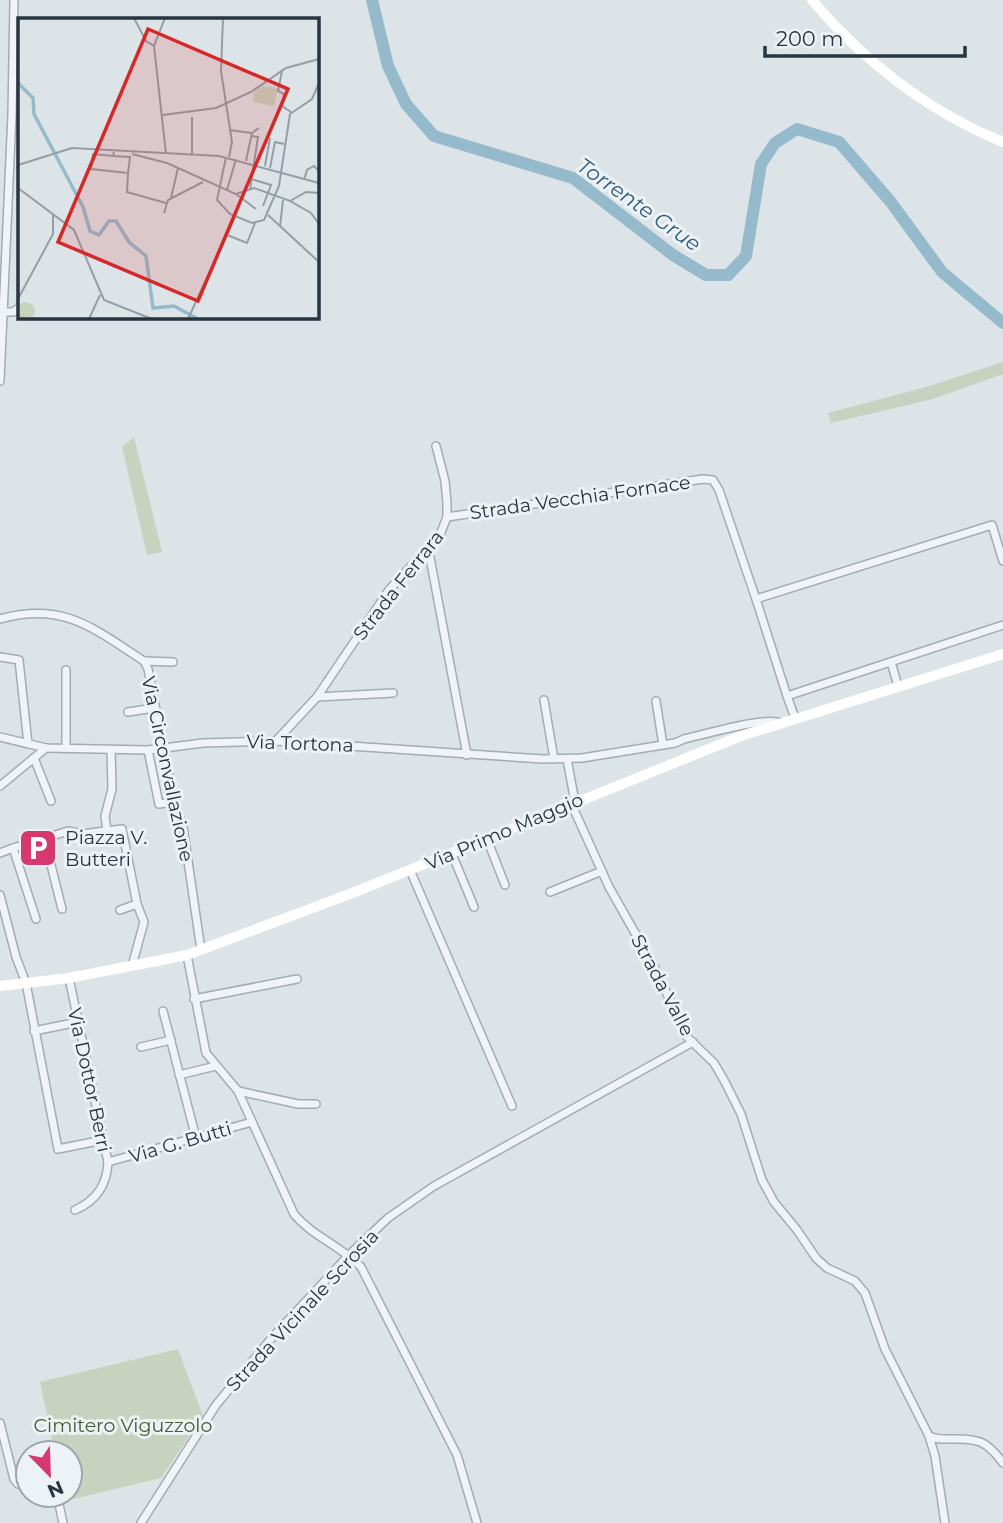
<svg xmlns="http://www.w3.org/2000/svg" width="1003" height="1523" viewBox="0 0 1003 1523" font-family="Montserrat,sans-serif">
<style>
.green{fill:#c7d3be}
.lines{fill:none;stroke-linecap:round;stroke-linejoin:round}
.river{stroke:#95bacb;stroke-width:12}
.minor-casing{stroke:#a2acb2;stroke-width:10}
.minor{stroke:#f0f4f6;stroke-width:7}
.secondary{stroke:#fff;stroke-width:10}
.labels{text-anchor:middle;stroke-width:6;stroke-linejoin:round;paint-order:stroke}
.street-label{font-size:19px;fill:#263540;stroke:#edf2f6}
.poi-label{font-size:19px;fill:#263540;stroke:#edf2f6;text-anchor:start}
.park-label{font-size:19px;fill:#435d32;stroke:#edf2f6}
.water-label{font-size:21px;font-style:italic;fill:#2d5d77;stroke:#edf2f6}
.inset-river{fill:none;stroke:#95bacb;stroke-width:3.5}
.inset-road{fill:none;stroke:#949ea5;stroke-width:2}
.view{fill:#d62828;fill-opacity:0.15;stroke:#d62828;stroke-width:3.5}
.inset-edge{fill:none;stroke:#263540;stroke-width:3.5}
</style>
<rect width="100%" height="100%" fill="#dde4e8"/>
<!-- green -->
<g class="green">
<path d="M1003 362V374L933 399 831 423 828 413 926 387Z"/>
<path d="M134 437 162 552 147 555 122 447Z"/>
<path d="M178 1349 203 1416 161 1478 65 1501 63 1495H70V1453H55L40 1382Z"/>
</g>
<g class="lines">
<!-- river -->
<path class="river" d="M372 0 388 66 406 104 434 136 573 178 673 255 706 275H728L746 256 761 164 775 143 797 129 839 142 890 201 942 272 1003 323"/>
<defs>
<g id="minor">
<path d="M3 312H13L19 308"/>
<path d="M0 381 12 114 14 0"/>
<path d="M447 517 703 479 713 480 719 490 756 599"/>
<path d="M428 547 467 755"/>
<path d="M1003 561 992 525 756 599 787 696 1003 625"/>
<path d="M0 619C64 601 94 629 144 661L148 669 174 802 183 827 201 950"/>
<path d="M0 657 19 660 28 744"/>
<path d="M144 661 173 662"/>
<path d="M891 662 898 686"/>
<path d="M66 670V747"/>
<path d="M787 696 795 718"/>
<path d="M317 697 393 693"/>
<path d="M544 700 554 759"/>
<path d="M656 701 663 745"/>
<path d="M128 712 154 708"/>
<path d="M0 737 46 748 148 750 203 743 276 741 543 759 582 758 675 743 684 739C703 735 766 716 780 723"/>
<path d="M276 741 317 697 389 590 440 535 447 517V503L445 481 436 446"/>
<path d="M148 750 159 804 174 802"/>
<path d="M34 758 51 801"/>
<path d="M567 759 575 802"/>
<path d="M0 786 46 748"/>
<path d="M571 803 609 887 656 970 687 1037 714 1063 725 1082 741 1114 762 1180 774 1202 797 1230 816 1258 827 1268 855 1281 865 1293 885 1349 929 1436 935 1456 945 1523"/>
<path d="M107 831 105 816 112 789 111 750"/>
<path d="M44 837 62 909"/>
<path d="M487 839 505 885"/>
<path d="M13 848 68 831 82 834 122 829 137 904 144 922 132 966"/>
<path d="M0 853 13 848 36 919"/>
<path d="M452 854 474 907"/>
<path d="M410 870 512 1106"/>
<path d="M550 892 602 871"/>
<path d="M0 895 16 957 26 983 58 1149 103 1140"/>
<path d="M120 910 137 904"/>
<path d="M187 955 206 1053 238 1091 294 1214C312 1236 341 1246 361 1267L457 1455 477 1523"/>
<path d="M69 978 108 1162C107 1185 96 1201 75 1210"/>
<path d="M194 999 297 979"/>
<path d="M163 1011 196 1138"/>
<path d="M34 1031 78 1022"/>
<path d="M141 1047 171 1040"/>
<path d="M179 1075 216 1066"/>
<path d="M238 1091 298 1104H316"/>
<path d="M108 1162 252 1122"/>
<path d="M0 1423 14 1479 18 1484 28 1485"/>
<path d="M929 1436C937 1440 943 1439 951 1439 978 1438 987 1441 1003 1463"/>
<path d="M57 1495 63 1523"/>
<path d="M141 1523 216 1405 271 1339 349 1255 388 1218 434 1186 693 1042"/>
</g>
</defs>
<!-- minor casing -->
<use href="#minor" class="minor-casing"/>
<!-- minor -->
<use href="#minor" class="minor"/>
<!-- secondary -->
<g class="secondary">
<path d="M812 0C863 61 929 112 1003 142"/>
<path d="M0 986 69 978 187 955 350 894 741 736 1003 654"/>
</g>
</g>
<!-- icons -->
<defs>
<symbol id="parking-square" viewBox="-11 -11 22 22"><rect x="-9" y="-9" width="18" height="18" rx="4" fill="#d83870" stroke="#edf2f6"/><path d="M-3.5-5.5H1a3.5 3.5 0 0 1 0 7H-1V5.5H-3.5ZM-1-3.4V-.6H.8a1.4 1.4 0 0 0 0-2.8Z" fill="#fff"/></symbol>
</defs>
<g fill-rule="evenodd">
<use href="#parking-square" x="16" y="826" width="44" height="44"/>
</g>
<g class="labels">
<!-- street labels -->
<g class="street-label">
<text transform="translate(580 497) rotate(-8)" y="7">Strada Vecchia Fornace</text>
<text transform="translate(398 585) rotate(-52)" y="7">Strada Ferrara</text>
<text transform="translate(300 743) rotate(2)" y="7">Via Tortona</text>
<text transform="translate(168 769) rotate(78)" y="7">Via Circonvallazione</text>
<text transform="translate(504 831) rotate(-23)" y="7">Via Primo Maggio</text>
<text transform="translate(663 985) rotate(62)" y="7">Strada Valle</text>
<text transform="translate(90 1080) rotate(78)" y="7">Via Dottor Berri</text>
<text transform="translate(180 1142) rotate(-16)" y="7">Via G. Butti</text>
<text transform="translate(302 1310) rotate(-47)" y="7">Strada Vicinale Scrosia</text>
</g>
<!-- poi labels -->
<g class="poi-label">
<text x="65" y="844">Piazza V.<tspan x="65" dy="22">Butteri</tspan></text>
</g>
<!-- park labels -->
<g class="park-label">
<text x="123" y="1432">Cimitero Viguzzolo</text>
</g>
<!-- water labels -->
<g class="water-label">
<text transform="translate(639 205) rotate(35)" y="7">Torrente Grue</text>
</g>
</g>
<!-- overview -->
<g transform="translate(18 18)">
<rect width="301" height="301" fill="#dde4e8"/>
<path d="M245 68 260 70 256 88 235 84 236 74ZM-1 293a9 9 0 1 1 18 0a9 9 0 1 1-18 0Z" fill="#c7d3be"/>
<path class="inset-river" d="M0 65 15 80 16 96 65 189 72 213 81 217 91 203H98L111 224 128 238 135 290 156 288 180 301"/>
<path class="inset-road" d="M116 0 128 23 136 28M147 0 136 28 148 136M205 0 203 53 214 124 211 139M264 53 260 73 266 76 264 88 273 94M145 97 198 90 233 74 268 50 301 41M174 99V136M211 112 234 115M114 136 149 145 218 176 238 191M95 138 112 139 110 155 73 151 75 136 95 138 96 134M208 139 199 182 212 196 234 205 246 202 261 168 272 96 294 81 301 65M228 143 234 115 241 110M0 147 54 130 201 138 301 165M247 148 252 120M252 150 257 124 266 126M110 155 109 174 148 185M233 161 253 167 245 188M286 162 289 152 296 148 301 153M0 170 56 212 86 282 134 301M209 172 218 141M232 172 240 119 233 118M218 176 236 170 272 183 288 174 301 175M153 180 160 150M272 183 293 195 301 206M146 195 150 182 185 164M250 197 301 244M262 209 265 182M209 217 229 225 237 205M0 281 35 216V196M71 301 82 277M170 301 218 197"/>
<path class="view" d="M130 11 270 71 180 283 40 224Z"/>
<rect width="301" height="301" class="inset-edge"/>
</g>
<!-- north arrow -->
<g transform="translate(49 1474) rotate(157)"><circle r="33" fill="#edf2f6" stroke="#9da6ad" stroke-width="2"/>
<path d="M0-5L12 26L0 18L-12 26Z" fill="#d83870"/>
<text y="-10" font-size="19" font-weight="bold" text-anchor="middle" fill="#263540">N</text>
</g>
<!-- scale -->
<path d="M765 46v10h200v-10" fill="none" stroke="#263540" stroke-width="3.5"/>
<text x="776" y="46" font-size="21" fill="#263540" stroke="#edf2f6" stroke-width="5" paint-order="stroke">200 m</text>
</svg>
